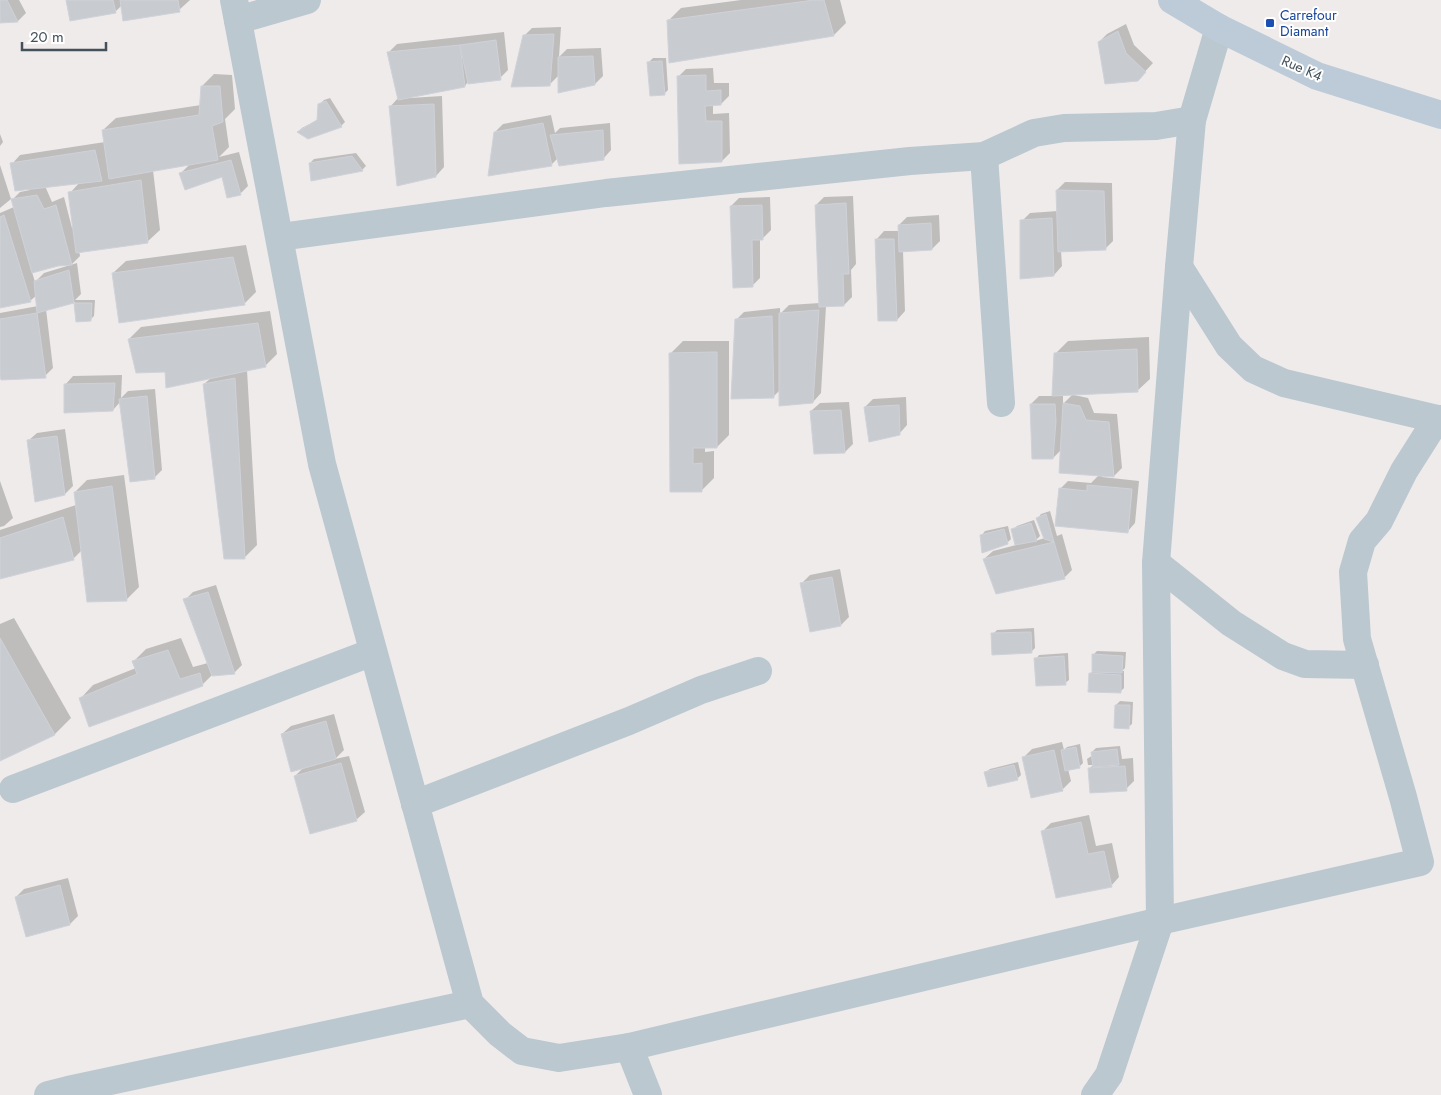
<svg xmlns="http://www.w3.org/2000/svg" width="1441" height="1095" viewBox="0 0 1441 1095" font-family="Jost,sans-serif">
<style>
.shadow{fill:#0003;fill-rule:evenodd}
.building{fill:#c8ccd1;stroke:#cfd2d8}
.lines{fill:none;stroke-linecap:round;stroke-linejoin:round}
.street{stroke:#bbc8cf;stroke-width:28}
.secondary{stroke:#bccbd7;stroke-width:28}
.transit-dot{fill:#1a4fb4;stroke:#fff;stroke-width:2}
.labels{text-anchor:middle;stroke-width:4;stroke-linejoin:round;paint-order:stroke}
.transit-label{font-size:14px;fill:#164399;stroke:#fff;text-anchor:start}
.street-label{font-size:14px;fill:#43515a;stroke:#fff}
</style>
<rect width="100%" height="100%" fill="#efebeb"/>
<!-- shadow -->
<g class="shadow">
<path d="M0 0H19L26 13 18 21 0 22Z"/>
<path d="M67 0H190L179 10 122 5 115 12Z"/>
<path d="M741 0H840L846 23 834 35 668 21 681 8Z"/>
<path d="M1126 24 1134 45 1153 63 1137 80 1099 42 1107 34Z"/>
<path d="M561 27 559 57 567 49 601 48 603 76 595 84 559 75 549 85 524 36 532 28Z"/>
<path d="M504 32 508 70 500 78 467 83 465 86 410 96V98L442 96 444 167 436 176 390 107 398 98 389 52 397 44Z"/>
<path d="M653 58H666L668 90 664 94 649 62Z"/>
<path d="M713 68 714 83H729V96L721 104H713V114L729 113 730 153 722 161 678 77 686 69Z"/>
<path d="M214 74 232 75 235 109 225 119 229 147 219 157 239 152 248 186 240 194 223 175 181 173 190 164 153 170 160 230 147 242 79 251 80 256 71 265 58 264 32 272 35 282 44 273 77 263 81 294 75 300H95L94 316 90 320 77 321 75 302 46 309 53 368 45 376 0 372V313L38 306 37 295 30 301 0 307V213L14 207 12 200 20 192 30 190 12 164 20 155 105 142 103 130 116 118 201 105 202 86ZM80 182 70 193 74 227 72 228 64 197 52 202 45 186Z"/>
<path d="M330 98 345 122 341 126 299 131 302 128 319 119 320 104 324 100Z"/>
<path d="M551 115 555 133 560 128 610 123 611 150 603 159 558 158 552 164 489 174 495 132 503 124Z"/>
<path d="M0 134 3 142 0 146Z"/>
<path d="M356 153 366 166 362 170 310 163 314 159Z"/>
<path d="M0 165 11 199 0 208Z"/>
<path d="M1065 182 1112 183 1113 241 1105 249 1061 251 1062 266 1054 275 1022 221 1030 213 1058 211 1057 190Z"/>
<path d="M853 196 856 264 851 270 852 297 844 305 826 306 821 393 813 402 781 389 773 397 736 320 744 312 780 308V314L789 305 820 303 816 205 824 197Z"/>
<path d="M770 197 771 230 762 239H760V278L752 286 731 206 739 198Z"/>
<path d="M939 215 940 241 932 249 903 251 905 311 897 320 876 240 884 231H899V225L907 217Z"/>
<path d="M246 245 256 292 244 304 113 273 126 261Z"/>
<path d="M270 311 277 354 265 366 247 370 257 545 244 558 204 384 211 378 166 370 129 339 141 327Z"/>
<path d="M1149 337 1150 379 1137 391 1074 394V395L1088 398 1094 413 1117 414 1122 468 1114 476 1102 475V477L1139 481 1135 523 1127 532 1060 489 1068 481 1091 483 1099 475 1062 449 1053 458 1031 404 1039 396H1053L1055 354 1068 341ZM1063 394H1073L1063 404Z"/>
<path d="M683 341H729V435L717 447H705V452L714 451V478L702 490 671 491V353Z"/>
<path d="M122 375 121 398 128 391 155 389 162 470 154 478 120 402 113 410 65 385 73 376Z"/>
<path d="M906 397 907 425 899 434 865 407 873 399Z"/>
<path d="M849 402 853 444 845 452 811 411 820 403Z"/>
<path d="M65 429 73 486 65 494 28 441 37 433Z"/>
<path d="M124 475 139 587 126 600 82 550 73 559 0 578V530L76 505 75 492 87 480Z"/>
<path d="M0 481 13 518 4 526 0 527Z"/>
<path d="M1050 511 1057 536 1062 534 1072 570 1064 578 984 559 993 551 1016 545 1013 530 1017 526 1034 520 1040 536 1035 541 1045 538 1038 518 1041 514Z"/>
<path d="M1008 526 1011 539 1007 543 982 535 985 531Z"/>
<path d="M840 569 849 617 841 625 802 583 810 575Z"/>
<path d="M216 585 242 665 234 673 212 675 202 685 81 698 93 685 136 668 133 662 146 649 181 638 193 667 208 663 185 600 193 592Z"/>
<path d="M14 618 71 718 55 734 0 760V624Z"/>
<path d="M1034 628 1035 648 1031 652 993 634 997 630Z"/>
<path d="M1097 651 1126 652 1125 668 1122 671H1124V688L1120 692 1090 674 1093 671V655Z"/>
<path d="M1068 653 1069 680 1065 683 1036 659 1039 655Z"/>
<path d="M1120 701 1133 702 1132 724 1128 727 1116 705Z"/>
<path d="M334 714 344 750 335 759 349 756 365 812 356 820 295 776 304 767 282 734 291 726Z"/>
<path d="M1062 742 1064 750 1067 747 1080 744 1083 763 1079 767 1068 769 1071 781 1063 789 1024 757 1032 749Z"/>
<path d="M1120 746 1122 759 1133 758 1134 781 1126 789 1090 768 1093 765H1088L1087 759 1093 755 1092 752 1096 748Z"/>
<path d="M1018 762 1021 775 1017 779 986 772 990 769Z"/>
<path d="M1089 815 1096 846 1112 843 1119 877 1111 886 1043 831 1051 823Z"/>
<path d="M68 878 78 916 70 924 16 897 24 889Z"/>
</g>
<!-- building -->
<g class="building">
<path d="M0 0H7L18 22 0 23Z"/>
<path d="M66 0H113L116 13 70 21Z"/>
<path d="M120 0H178L180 12 123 21Z"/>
<path d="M814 0H824L834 36 669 63 667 20Z"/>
<path d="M1118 31 1126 53 1146 72 1138 81 1105 84 1098 42Z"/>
<path d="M554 34 550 86 511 87 523 35Z"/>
<path d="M496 40 501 80 468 84 460 45Z"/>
<path d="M460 45 465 87 398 100 387 52Z"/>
<path d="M593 56 595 85 558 93V57Z"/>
<path d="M662 61 665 95 650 96 647 62Z"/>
<path d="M706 75V91L721 90V105L705 106 706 121H722V162L679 164 677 76Z"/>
<path d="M201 86H220L223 122 212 126 218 160 109 179 102 130 199 115Z"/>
<path d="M326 101 342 127 308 139 297 132 317 120 318 104Z"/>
<path d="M434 104 436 177 397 186 389 106Z"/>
<path d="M543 123 552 166 488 176 494 132Z"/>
<path d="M603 130 604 160 559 166 550 135Z"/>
<path d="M95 150 102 181 15 191 10 163Z"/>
<path d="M352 156 363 171 311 181 309 163Z"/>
<path d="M231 160 241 195 227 198 222 177 185 190 179 173Z"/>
<path d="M141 180 148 243 76 253 68 192Z"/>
<path d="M1056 190 1104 191 1106 250 1058 252Z"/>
<path d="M37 195 44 209 56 205 72 265 58 266 32 273 11 199Z"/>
<path d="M846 203 849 274H843L844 306 819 307 815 205Z"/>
<path d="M762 205 763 240H752L753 287 733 288 730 206Z"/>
<path d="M4 215 31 302 0 308V217Z"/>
<path d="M1052 218 1054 276 1020 279V220Z"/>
<path d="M931 223 932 250 899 252 898 225Z"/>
<path d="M875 239H894L897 321H878Z"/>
<path d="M233 257 245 305 119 323 112 273Z"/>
<path d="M69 270 74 303 37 313 34 281Z"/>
<path d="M74 303H92L91 321 76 322Z"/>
<path d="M819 310 813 403 779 406V313Z"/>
<path d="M37 313 46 378 1 380 0 376V319Z"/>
<path d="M772 316 774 398 731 399 735 319Z"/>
<path d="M258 323 266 367 166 388 165 372 136 373 128 339Z"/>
<path d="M1137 349 1138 392 1052 396 1054 353Z"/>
<path d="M714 352H717V448H693V464L702 463V492H670L669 353Z"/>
<path d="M235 378 245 559H224L203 384Z"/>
<path d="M115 383 113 411 64 413V384Z"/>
<path d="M147 396 155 479 130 482 119 399Z"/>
<path d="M1063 403 1080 406 1086 420 1109 422 1114 477 1059 473Z"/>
<path d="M1030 404H1055L1056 421 1053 459H1032Z"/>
<path d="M899 405 900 435 869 442 864 407Z"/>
<path d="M841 410 845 453 814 454 810 411Z"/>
<path d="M57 436 65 495 35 502 27 440Z"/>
<path d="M1087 485 1132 489 1128 533 1055 526 1059 488 1087 491Z"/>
<path d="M112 486 127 601 87 602 74 492Z"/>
<path d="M1046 514 1054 542 1044 539 1036 518Z"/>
<path d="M63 517 74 560 0 579V538Z"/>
<path d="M1031 523 1037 541 1015 545 1011 529Z"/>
<path d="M1004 529 1008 544 982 553 980 535Z"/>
<path d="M1054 542 1065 579 996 594 983 559Z"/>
<path d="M832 577 841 626 810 632 800 583Z"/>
<path d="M208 592 235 674 212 676 183 599Z"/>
<path d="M1031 632 1032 653 992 655 991 633Z"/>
<path d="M0 638 55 735 0 761Z"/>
<path d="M168 650 180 679 200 673 203 686 89 727 79 698 137 674 132 661Z"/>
<path d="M1092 654 1123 656 1122 673 1092 672Z"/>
<path d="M1064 656 1066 685 1036 686 1034 658Z"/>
<path d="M1089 673 1121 675V693L1088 692Z"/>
<path d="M1115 705H1130L1129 729 1114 728Z"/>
<path d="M326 721 336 759 291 772 281 734Z"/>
<path d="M1076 747 1080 768 1065 771 1061 750Z"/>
<path d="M1117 749 1119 765 1093 767 1091 752Z"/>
<path d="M1054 750 1063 791 1031 798 1022 757Z"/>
<path d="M341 763 357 821 310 834 294 776Z"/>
<path d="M1014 765 1018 780 988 787 984 772Z"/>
<path d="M1125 766 1127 791 1090 793 1088 768Z"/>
<path d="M1081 822 1088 854 1104 851 1112 887 1056 898 1041 831Z"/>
<path d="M60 885 70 925 26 937 15 897Z"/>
</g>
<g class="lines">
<!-- street -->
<g class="street">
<path d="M234 0 322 464 470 1004 500 1034 522 1051 559 1058 629 1047 1160 921 1420 862 1403 797 1357 639 1353 572 1362 541 1379 521 1404 471 1437 419H1441"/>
<path d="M238 20 307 0"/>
<path d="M984 156 1001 403"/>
<path d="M280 237 606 193 910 161 984 156 1034 133 1064 128 1156 126 1192 120 1219 28"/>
<path d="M1179 267 1229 346 1253 369 1284 383 1437 419"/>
<path d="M1156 563 1231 623 1283 656 1305 664 1365 665"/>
<path d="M13 789 373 652"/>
<path d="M415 804 629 721 701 690 758 671"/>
<path d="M629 1047 648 1095"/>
<path d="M48 1095 68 1090 470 1004"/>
<path d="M1095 1095 1109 1075 1160 921 1156 563 1179 267 1192 120"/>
</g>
<!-- secondary -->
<path class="secondary" d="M1172 0 1219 28 1317 76 1441 115"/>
</g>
<!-- markers -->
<rect class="transit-dot" x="1265" y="18" width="10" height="10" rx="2.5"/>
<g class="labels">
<!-- transit labels -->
<g class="transit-label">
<text x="1280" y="20">Carrefour<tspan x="1280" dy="16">Diamant</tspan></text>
</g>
<!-- street labels -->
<g class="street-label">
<text transform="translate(1302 68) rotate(24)" y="5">Rue K4</text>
</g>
</g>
<!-- scale -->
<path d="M22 42v8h84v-8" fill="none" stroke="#43515a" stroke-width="2.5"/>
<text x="30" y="42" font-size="15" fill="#43515a" stroke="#ffffff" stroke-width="4" paint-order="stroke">20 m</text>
</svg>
